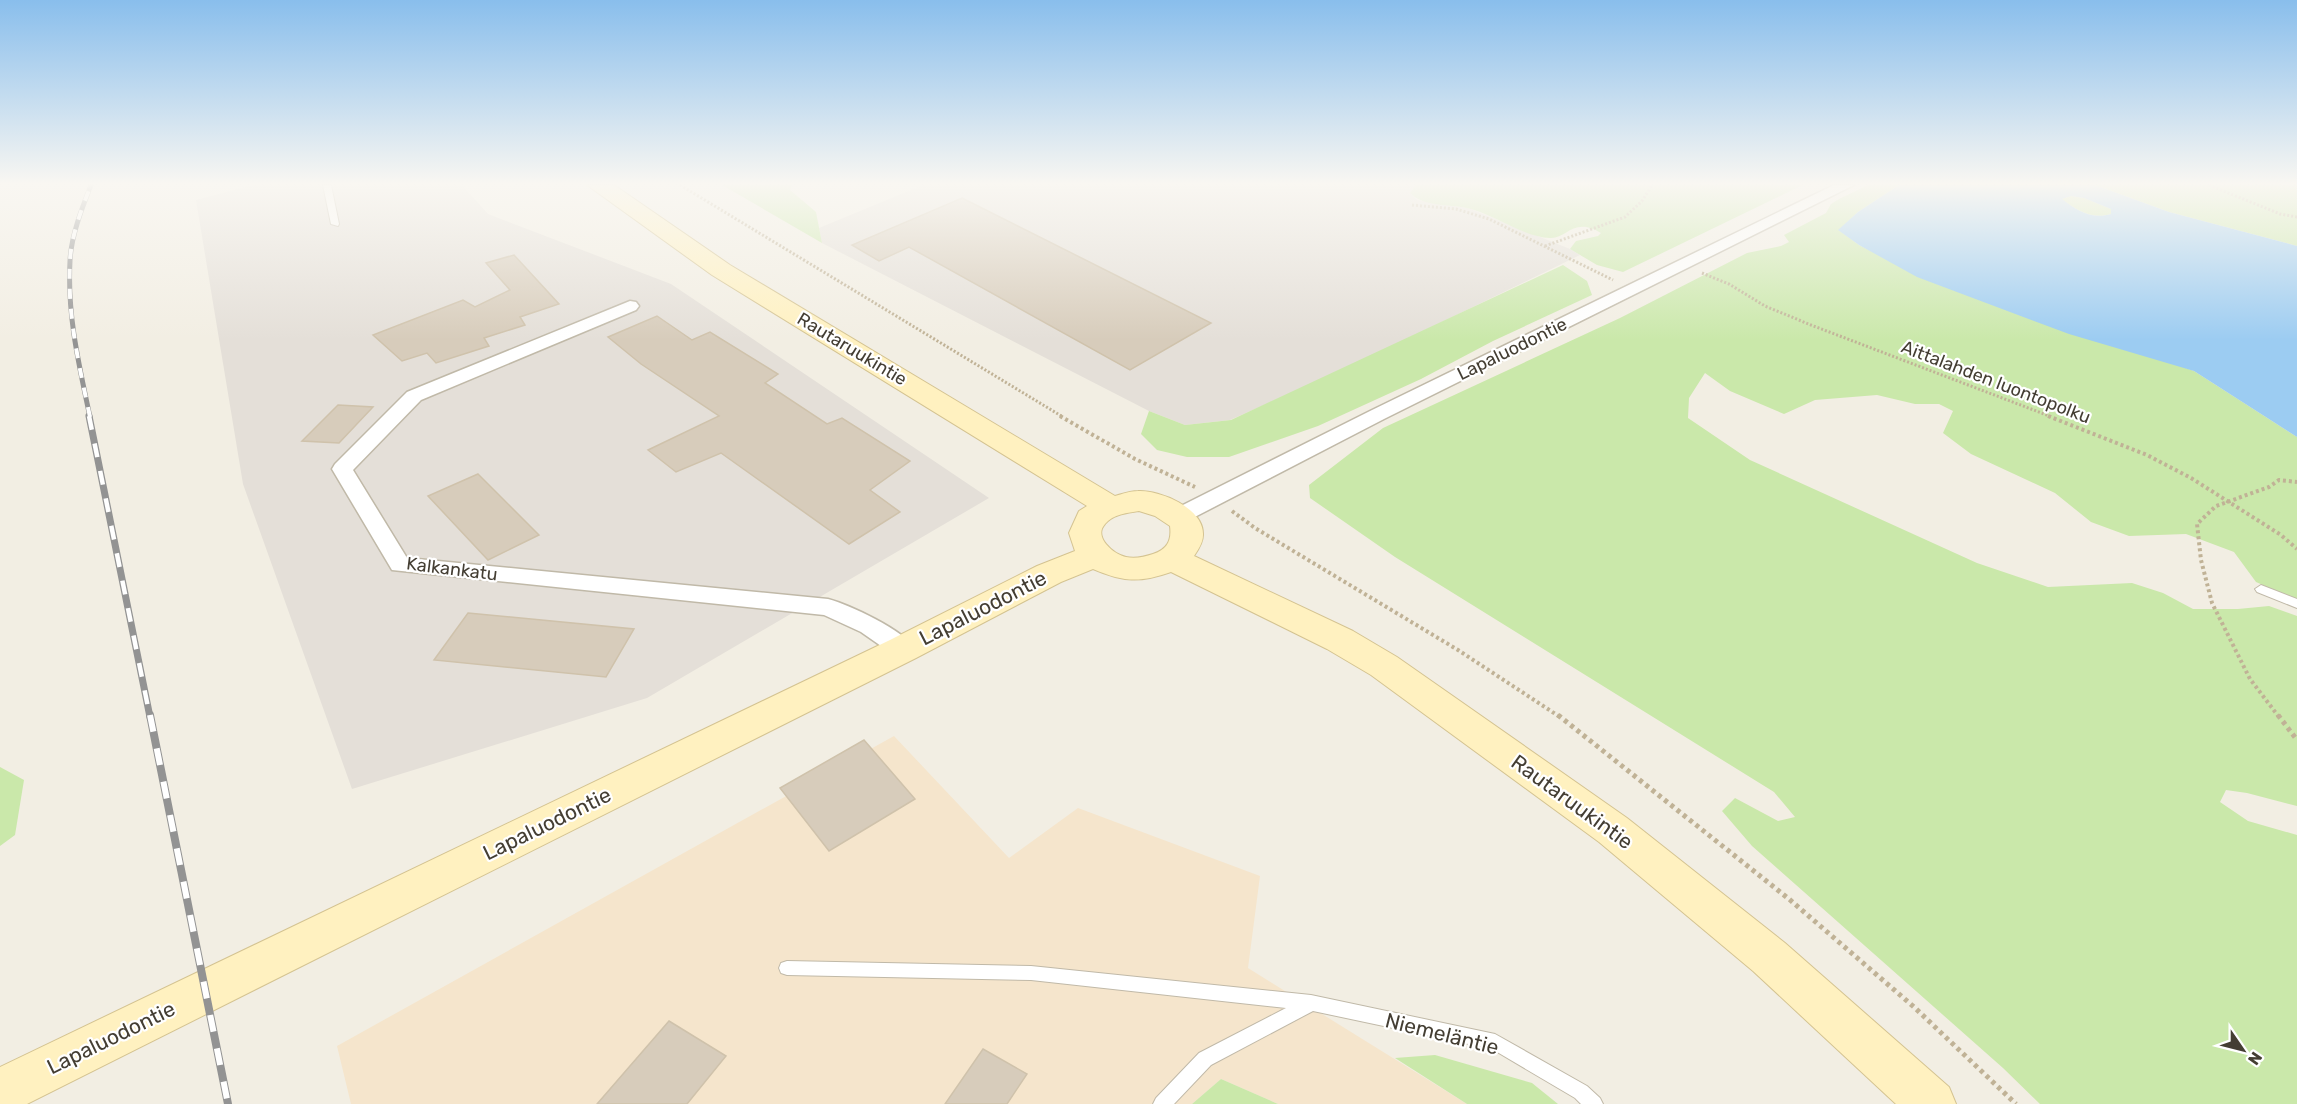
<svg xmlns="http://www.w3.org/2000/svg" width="2297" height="1104" viewBox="0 0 2297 1104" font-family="Rubik,sans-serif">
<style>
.commercial{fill:#f5e5cc}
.industrial{fill:#e4dfd8}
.green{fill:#cae8aa}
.water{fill:#9cccf2;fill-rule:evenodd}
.building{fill:#d7ccbb;stroke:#cfc2ab;stroke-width:1.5}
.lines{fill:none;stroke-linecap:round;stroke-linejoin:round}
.service-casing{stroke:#c0b9a8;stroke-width:2}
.minor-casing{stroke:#c0b9a8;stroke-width:3}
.secondary-casing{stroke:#d4c391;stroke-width:2}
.path-far2{stroke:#c0b296;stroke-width:3;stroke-dasharray:2 2;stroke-linecap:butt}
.path-far1{stroke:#c0b296;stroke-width:4;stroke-dasharray:3 3;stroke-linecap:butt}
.path{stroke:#c0b296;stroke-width:5;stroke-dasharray:4 4;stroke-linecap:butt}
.service{fill:#fff;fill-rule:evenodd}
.minor{fill:#fff;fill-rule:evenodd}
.secondary{fill:#fff1c0;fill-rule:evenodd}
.rail-far2-casing{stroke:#939393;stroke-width:5}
.rail-far1-casing{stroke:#939393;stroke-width:7}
.rail-casing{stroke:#939393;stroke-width:8}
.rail-far2{stroke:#fff;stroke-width:4;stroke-dasharray:10;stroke-linecap:butt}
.rail-far1{stroke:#fff;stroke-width:4.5;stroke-dasharray:14;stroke-linecap:butt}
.rail{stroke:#fff;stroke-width:6;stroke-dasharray:17;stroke-linecap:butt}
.labels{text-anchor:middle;stroke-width:4.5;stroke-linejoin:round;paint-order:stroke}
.street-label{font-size:18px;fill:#443e33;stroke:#fff}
.near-street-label{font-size:21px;fill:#443e33;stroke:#fff}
</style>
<rect width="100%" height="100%" fill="#f2eee3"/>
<!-- commercial -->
<path class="commercial" d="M894 736 1009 858 1078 808 1260 876 1248 968 1467 1104H1278L1221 1079 1192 1104H351L337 1046Z"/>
<!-- industrial -->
<g class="industrial">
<path d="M253 185H462L488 214 671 284 989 498 647 698 352 789 243 484 196 200Z"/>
<path d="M923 185H1416L1410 193 1417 200 1468 208 1570 249 1580 255 1341 371 1230 420 1185 425 1149 411 822 243 819 228Z"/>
</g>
<!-- green -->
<g class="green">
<path d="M722 185H792L790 190 816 212 822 243Z"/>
<path d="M1416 185H1803L1623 272 1597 265 1570 249 1576 241 1598 236 1601 233C1573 216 1567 239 1550 238 1523 237 1494 214 1467 208 1448 204 1424 207 1410 193Z"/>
<path d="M1868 185H1899L1858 212 1839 230 1859 245 1887 259 2194 371 2297 437V600L2256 582 2234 552 2186 534 2129 536 2091 522 2055 493 1971 454 1943 433 1953 411 1939 404H1915L1877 395 1815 400 1784 414 1730 391 1705 373 1689 398 1688 418 1750 460 1977 563 2048 587 2132 583 2163 593 2193 609H2238L2269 606 2297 616V806L2247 793 2226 790 2220 802 2248 821 2297 835V1104H2040L2003 1068 1752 846 1722 811 1735 798 1778 821 1795 817 1774 792 1395 557 1310 498 1309 485 1383 428 1620 318 1747 253 1781 246 1789 242 1784 235 1826 213 1831 204 1839 199Z"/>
<path d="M2095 185H2297V246L2169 212Z"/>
<path d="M2071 196 2084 198 2111 209V214C2092 220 2077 210 2061 199Z"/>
<path d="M1563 265 1587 281 1592 295 1493 341 1421 379 1318 426 1229 457H1187L1157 450 1141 434 1149 411 1185 425 1231 420Z"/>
<path d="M0 767 24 780 15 835 0 846Z"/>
<path d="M1435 1055 1532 1083 1558 1104H1467L1395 1058Z"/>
<path d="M1221 1079 1278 1104H1192Z"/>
</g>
<!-- water -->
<path class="water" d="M1899 185H2095L2169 212 2297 246V437L2194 371 2069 334 1917 277 1859 245 1838 230 1858 212ZM2071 196 2084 198 2111 209V214C2092 220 2076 210 2062 199Z"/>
<!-- building -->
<g class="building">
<path d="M962 198 1211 323 1130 370 909 247 879 261 852 245Z"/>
<path d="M514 255 559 304 520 317 525 325 484 338 489 346 436 363 427 353 402 361 373 335 463 300 475 307 510 290 486 263Z"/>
<path d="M657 316 692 340 710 332 778 374 765 383 827 424 842 418 910 461 870 490 900 512 849 544 721 453 676 472 648 450 719 416 641 364 608 337Z"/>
<path d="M338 405 373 407 339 443 302 441Z"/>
<path d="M478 474 539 535 488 560 428 496Z"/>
<path d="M468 613 634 629 606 677 434 660Z"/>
<path d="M864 740 915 799 829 851 780 788Z"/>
<path d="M669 1021 726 1056 687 1104H597Z"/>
<path d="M983 1049 1027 1074 1007 1104H945Z"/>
</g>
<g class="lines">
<defs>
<g id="service">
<path d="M323 185H331L339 224 338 226 331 224Z"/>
<path d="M2261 585 2297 599V608L2257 592 2255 589Z"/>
<path d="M787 961 1031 966 1311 995 1495 1034 1587 1086 1600 1098 1603 1104H1581L1575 1098 1492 1049 1313 1011 1211 1065 1174 1104H1153L1156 1098 1199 1053 1286 1008 1031 980 787 975 781 973 779 968 781 963Z"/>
</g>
<g id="minor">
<path d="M1834 185H1854L1384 419 1187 521 1179 523 1171 521 1168 516 1171 511 1370 411Z"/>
<path d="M630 301 636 302 639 306 636 310 421 400 353 470 407 558 828 599C850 605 904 630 915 649L912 655 903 658 894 655 861 632 824 615 392 570 332 469 335 464 407 392Z"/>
</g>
<path id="secondary" d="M587 185H614L730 265 1115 496C1122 494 1130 491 1138 491 1160 490 1204 508 1203 535 1203 543 1198 550 1194 556L1353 631 1397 657 1627 818 1785 943 1949 1087 1956 1104H1896L1753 971 1599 842 1371 675 1327 649 1171 572C1140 583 1123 582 1093 569L1061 582 916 658 27 1104H0V1067L890 640 1037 566 1075 551 1069 533 1079 511 1087 506 712 275ZM1139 511 1155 516 1170 526C1172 541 1167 549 1153 554 1144 557 1135 559 1126 557 1113 554 1093 537 1105 524 1113 514 1128 513 1139 511Z"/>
</defs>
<!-- service casing -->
<use href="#service" class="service-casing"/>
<!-- minor casing -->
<use href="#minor" class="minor-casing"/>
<!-- secondary casing -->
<use href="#secondary" class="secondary-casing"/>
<!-- path-far2 -->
<g class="path-far2">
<path d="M680 185 1063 417"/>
<path d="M2209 185 2280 214 2297 217"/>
<path d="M1412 205 1456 209 1489 219 1613 280"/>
<path d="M1545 246 1625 217 1642 201 1652 185"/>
<path d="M1702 273 1729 284 1765 306 1811 325 2052 417"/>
</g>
<!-- path-far1 -->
<g class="path-far1">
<path d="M1060 416 1135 459 1195 487"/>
<path d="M2048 416 2147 455 2191 478 2281 535 2297 549"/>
<path d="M1232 511 1255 528 1458 650 1560 717"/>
<path d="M2279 717 2250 679 2212 603 2201 560 2197 524 2216 506 2269 487 2279 480 2297 482"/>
</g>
<!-- path -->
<g class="path">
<path d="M1558 715 1789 899 1914 1007 2016 1104"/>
<path d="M2278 715 2297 740"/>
</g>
<!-- service -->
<use href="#service" class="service"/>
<!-- minor -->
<use href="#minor" class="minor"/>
<!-- secondary -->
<use href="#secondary" class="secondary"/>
<defs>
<path id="rail-far2" d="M90 417C79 365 67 315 70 261 71 236 82 208 91 185"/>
<path id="rail-far1" d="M89 416 150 717"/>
<path id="rail" d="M150 715 228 1104"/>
</defs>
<!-- rail-far2 casing -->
<use href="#rail-far2" class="rail-far2-casing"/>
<!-- rail-far1 casing -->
<use href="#rail-far1" class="rail-far1-casing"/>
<!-- rail casing -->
<use href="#rail" class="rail-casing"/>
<!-- rail-far2 -->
<use href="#rail-far2" class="rail-far2"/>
<!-- rail-far1 -->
<use href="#rail-far1" class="rail-far1"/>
<!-- rail -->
<use href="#rail" class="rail"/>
</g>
<!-- sky -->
<linearGradient id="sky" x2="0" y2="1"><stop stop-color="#89beec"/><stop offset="0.54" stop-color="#f9f7f2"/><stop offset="1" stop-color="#f9f7f2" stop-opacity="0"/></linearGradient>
<rect width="2297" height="340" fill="url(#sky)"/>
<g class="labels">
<!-- street labels -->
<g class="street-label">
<text transform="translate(852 349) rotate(31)" y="6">Rautaruukintie</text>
<text transform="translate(1512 349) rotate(-26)" y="6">Lapaluodontie</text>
<text transform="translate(1996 382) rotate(21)" y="6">Aittalahden luontopolku</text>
<text transform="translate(452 569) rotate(7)" y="6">Kalkankatu</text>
</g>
<!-- near-street labels -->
<g class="near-street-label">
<text transform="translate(983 608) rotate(-27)" y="7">Lapaluodontie</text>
<text transform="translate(1572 802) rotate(36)" y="7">Rautaruukintie</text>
<text transform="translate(547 824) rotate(-26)" y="7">Lapaluodontie</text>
<text transform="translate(1442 1034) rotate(14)" y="7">Niemeläntie</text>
<text transform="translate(111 1038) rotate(-26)" y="7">Lapaluodontie</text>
</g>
</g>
<!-- north arrow -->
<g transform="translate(2243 1050) rotate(125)" stroke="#ffffff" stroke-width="4.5" paint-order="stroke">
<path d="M0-4.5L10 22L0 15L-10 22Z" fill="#443e33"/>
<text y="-9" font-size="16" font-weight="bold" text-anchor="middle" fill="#443e33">N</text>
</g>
</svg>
